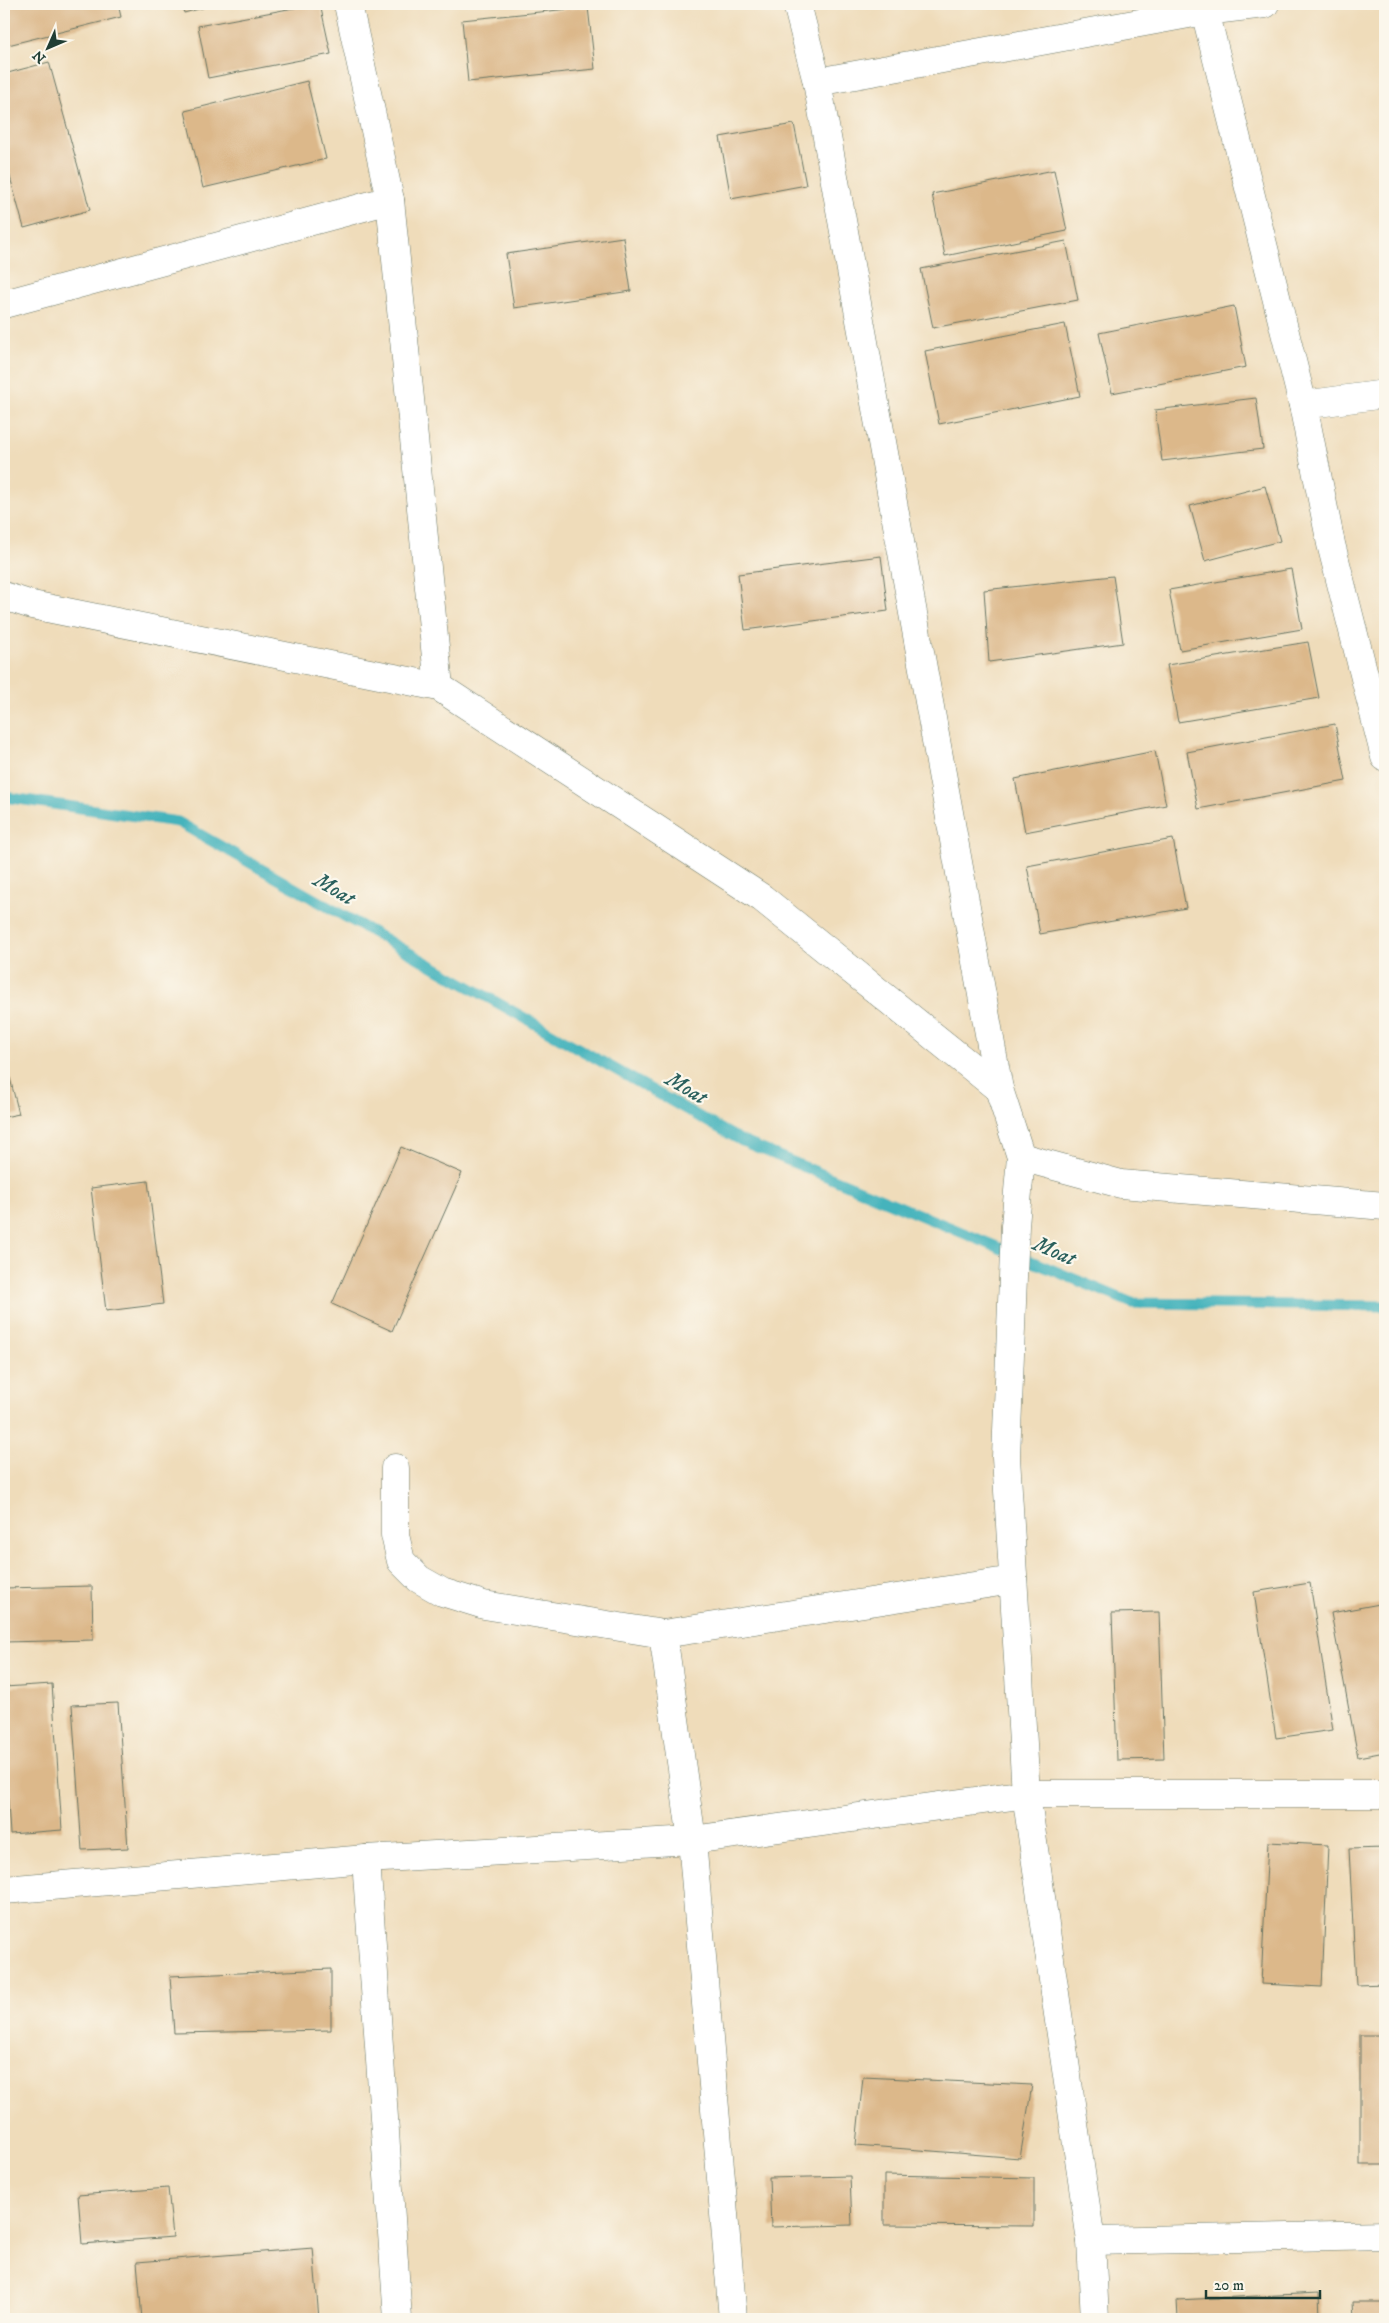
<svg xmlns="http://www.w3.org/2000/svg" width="1389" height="2323" viewBox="0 0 1389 2323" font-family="'IM FELL DW Pica',serif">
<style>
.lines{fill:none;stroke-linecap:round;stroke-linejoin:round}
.stream{stroke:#44b3bc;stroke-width:11}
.building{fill:#dcb88a}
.minor-casing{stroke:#687563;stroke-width:29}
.minor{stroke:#fff;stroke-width:28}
.labels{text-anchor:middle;stroke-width:4.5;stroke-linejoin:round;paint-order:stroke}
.water-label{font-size:22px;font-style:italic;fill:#2a605d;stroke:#fbf7ec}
</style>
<rect width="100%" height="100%" fill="#fbf7ec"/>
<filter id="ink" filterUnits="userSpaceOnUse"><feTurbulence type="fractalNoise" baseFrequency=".02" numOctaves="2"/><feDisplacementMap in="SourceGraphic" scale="10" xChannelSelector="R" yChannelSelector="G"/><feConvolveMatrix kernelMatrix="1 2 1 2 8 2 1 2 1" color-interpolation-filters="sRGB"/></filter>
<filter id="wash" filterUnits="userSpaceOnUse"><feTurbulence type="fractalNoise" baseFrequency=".0096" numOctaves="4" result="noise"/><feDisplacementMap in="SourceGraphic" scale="20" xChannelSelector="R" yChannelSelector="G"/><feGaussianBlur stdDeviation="1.12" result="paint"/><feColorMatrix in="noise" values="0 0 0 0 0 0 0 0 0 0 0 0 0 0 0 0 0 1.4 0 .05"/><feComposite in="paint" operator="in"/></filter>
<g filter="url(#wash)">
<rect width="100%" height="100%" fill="#efdcba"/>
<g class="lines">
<!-- stream -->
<path class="stream" d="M4 797 178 822 742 1141 1132 1303 1385 1306"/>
</g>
<g id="blocks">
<!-- building -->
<g class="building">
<path d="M4 4H118L121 17 4 46Z"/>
<path d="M182 4H217L184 13Z"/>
<path d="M315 4H320L331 54 208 78 198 26Z"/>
<path d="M588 7 595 69 468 82 462 20Z"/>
<path d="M49 62 90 210 24 228 4 155V74Z"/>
<path d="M307 81 326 159 203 188 185 111Z"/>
<path d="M794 124 806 185 731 199 720 137Z"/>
<path d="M1054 170 1067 231 945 256 932 194Z"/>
<path d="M623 237 631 291 514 308 506 254Z"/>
<path d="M1066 241 1078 300 933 328 921 269Z"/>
<path d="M1234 306 1246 367 1112 393 1099 333Z"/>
<path d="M1065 324 1080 396 939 424 925 351Z"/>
<path d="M1256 398 1263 449 1162 461 1155 410Z"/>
<path d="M1265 486 1280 541 1205 561 1190 506Z"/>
<path d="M881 556 888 611 745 630 738 574Z"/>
<path d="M1291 569 1302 629 1180 650 1169 590Z"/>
<path d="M1113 576 1123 643 989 662 984 590Z"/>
<path d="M1308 642 1319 698 1178 722 1167 665Z"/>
<path d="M1335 724 1346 781 1198 809 1187 752Z"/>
<path d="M1155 751 1166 805 1025 832 1015 779Z"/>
<path d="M1173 839 1186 908 1040 934 1027 866Z"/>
<path d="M4 1054 19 1114 4 1117Z"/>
<path d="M401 1147 462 1173 392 1331 332 1304Z"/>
<path d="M148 1181 163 1304 106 1311 91 1188Z"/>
<path d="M1310 1583 1333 1730 1276 1738 1254 1592Z"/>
<path d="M92 1586 93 1640 4 1642V1588Z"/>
<path d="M1385 1603V1752L1358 1757 1331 1613Z"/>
<path d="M1159 1612 1164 1759 1117 1760 1112 1613Z"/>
<path d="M52 1684 62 1830 10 1834 4 1738V1687Z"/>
<path d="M118 1703 128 1848 82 1850 72 1705Z"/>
<path d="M1268 1842 1328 1845 1322 1987 1261 1984Z"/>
<path d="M1385 1848V1984L1356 1985 1349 1849Z"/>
<path d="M331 1969V2030L174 2033 170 1976Z"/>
<rect x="1360" y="2035" width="25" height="130"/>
<path d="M863 2077 1032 2085 1020 2158 856 2145Z"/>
<path d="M884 2175 1034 2178V2226L884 2225Z"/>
<path d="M850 2176 852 2225 771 2227 769 2178Z"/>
<path d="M168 2188 173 2237 82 2244 78 2195Z"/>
<path d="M313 2248 319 2319H142L137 2262Z"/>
<path d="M1319 2293 1320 2319H1178L1177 2300Z"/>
<path d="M1353 2302H1385V2319H1354Z"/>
</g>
</g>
</g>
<g filter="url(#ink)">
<use href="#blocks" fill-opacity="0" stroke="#687563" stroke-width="1"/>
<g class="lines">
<defs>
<g id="minor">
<path d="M348 4 390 200 439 687"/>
<path d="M797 4 817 82 999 1089 1021 1157 1015 1226 1006 1457 1026 1794 1091 2241 1095 2319"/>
<path d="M1205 11 1303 405 1331 544 1385 757"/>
<path d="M817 82 1205 11 1265 4"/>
<path d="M4 304 390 200"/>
<path d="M1303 405 1385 394"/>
<path d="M4 596 32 605 439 687 762 898 999 1089"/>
<path d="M1021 1157 1121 1184 1385 1206"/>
<path d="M395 1468V1535L401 1561 419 1579 442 1592 484 1605 663 1634 1013 1580"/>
<path d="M663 1634 692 1840 733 2319"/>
<path d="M366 1859 398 2319"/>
<path d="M4 1890 366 1859 692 1840 1026 1794H1385"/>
<path d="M1091 2241 1385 2235"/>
</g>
</defs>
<!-- minor casing -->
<use href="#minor" class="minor-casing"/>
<!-- minor -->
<use href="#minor" class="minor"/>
</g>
</g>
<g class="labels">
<!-- water labels -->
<g class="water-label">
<text transform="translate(335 888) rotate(30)" y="8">Moat</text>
<text transform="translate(687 1087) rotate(30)" y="8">Moat</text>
<text transform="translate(1055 1250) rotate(23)" y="8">Moat</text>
</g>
</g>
<!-- margin -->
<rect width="1389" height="2323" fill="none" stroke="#fbf7ec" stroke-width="20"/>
<!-- north arrow -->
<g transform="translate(48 48) rotate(225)" stroke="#fbf7ec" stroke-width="4" paint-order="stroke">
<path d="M0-4L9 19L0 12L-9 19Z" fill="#1f3d34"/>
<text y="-8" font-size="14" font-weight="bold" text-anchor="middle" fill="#1f3d34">N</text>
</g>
<!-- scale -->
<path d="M1206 2290v8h114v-8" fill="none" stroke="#1f3d34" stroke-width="2.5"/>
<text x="1214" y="2290" font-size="15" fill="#1f3d34" stroke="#fbf7ec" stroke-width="4" paint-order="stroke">20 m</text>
</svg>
